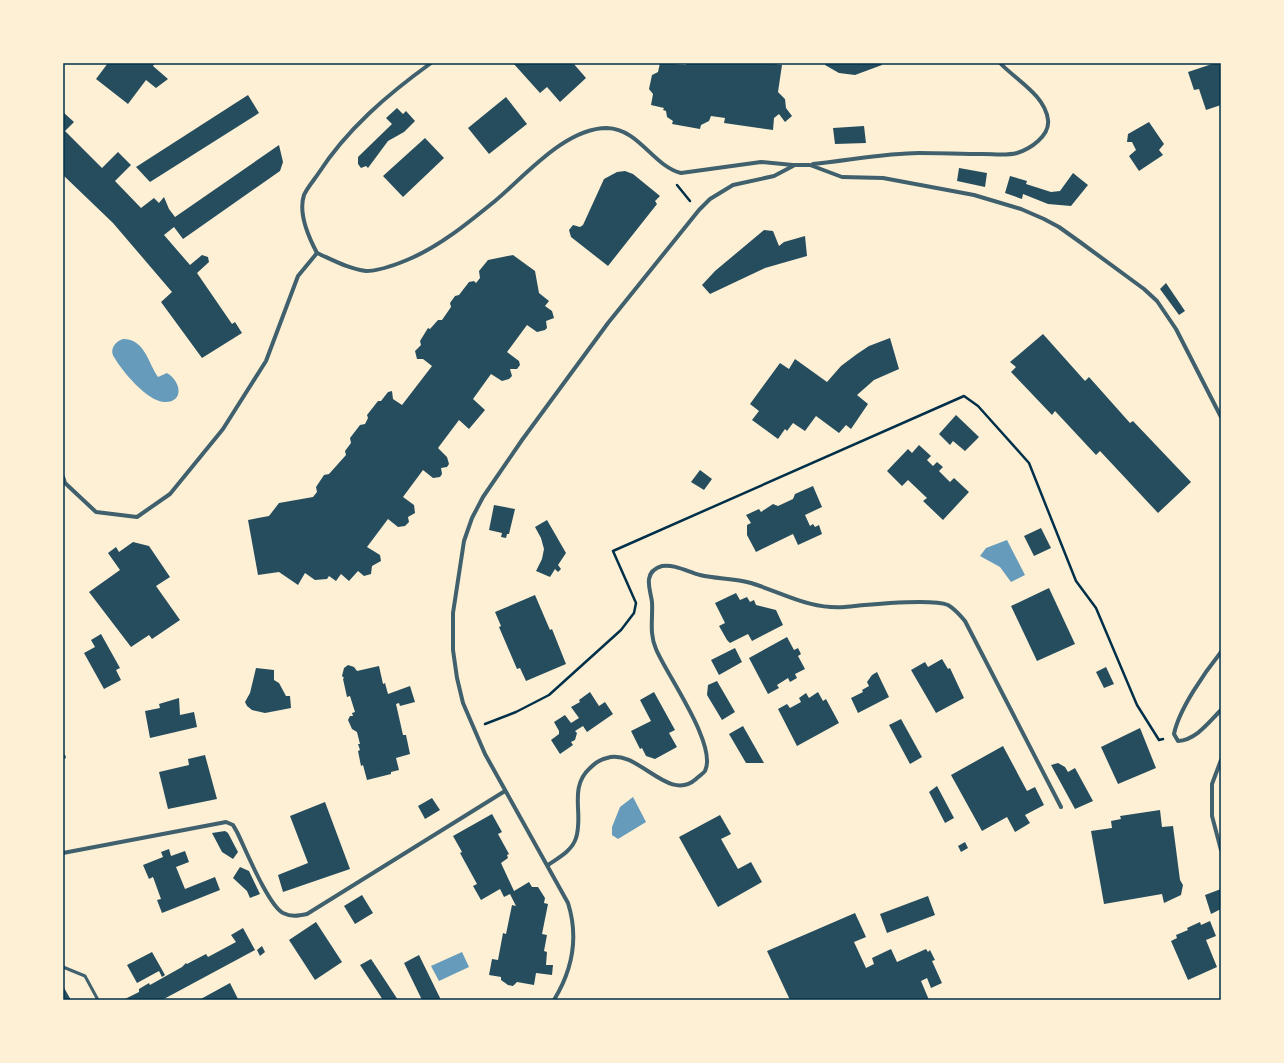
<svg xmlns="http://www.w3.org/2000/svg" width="1284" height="1063" viewBox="0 0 1284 1063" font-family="Poppins,sans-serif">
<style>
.water{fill:#669bbc}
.building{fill:#264d5e}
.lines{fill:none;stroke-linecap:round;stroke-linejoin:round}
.path{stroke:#003049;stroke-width:2.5}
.service{stroke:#3f606c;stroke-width:3}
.minor{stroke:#3f606c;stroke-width:4}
.neatline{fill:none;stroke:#003049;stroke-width:1.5}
</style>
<rect width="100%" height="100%" fill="#fdf0d5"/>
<!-- water -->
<g class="water">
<path d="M123 339C145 339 148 363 158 377L167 373C182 382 184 403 164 402 147 401 122 371 114 357 109 349 116 341 123 339Z"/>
<path d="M1007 540 1025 575 1011 582 1000 567 980 556 986 548Z"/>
<path d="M633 797 646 822 618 839 612 835V827L620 807Z"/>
<path d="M462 952 469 967 439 981 431 966Z"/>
</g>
<!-- building -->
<g class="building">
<path d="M108 63H155L153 66 168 79 156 88 146 80 128 104 96 79Z"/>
<path d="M513 63H573L586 78 560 102 547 87 540 93Z"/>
<path d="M660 63 686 65 687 63H766L782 65 778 92 785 99 786 108 792 116 785 122 779 114 774 118 773 130 724 123 725 118 711 116 709 121 701 125 700 129 672 124 673 121 667 117 666 111 663 110 664 108 651 105 653 94 649 89 652 75 658 72Z"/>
<path d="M826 63H881L882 65 855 75 839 73 825 65Z"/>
<path d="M1215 63H1221V105L1206 110 1199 89 1194 90 1188 72Z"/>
<path d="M248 95 259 113 150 182 136 167Z"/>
<path d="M506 97 527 124 489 154 468 128Z"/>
<path d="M397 108 403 114 406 111 415 121 404 132 388 141 368 168 366 166 361 168 358 164V157L392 124 386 118Z"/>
<path d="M63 112 74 122 65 131 102 168 118 152 131 165 115 181 141 208 154 198 159 203 164 197 169 209 175 217 279 145 283 162 280 171 183 239 174 227 164 235 190 265 202 255 208 257 209 262 197 273 232 324 235 322 242 333 202 358 161 302 172 292 113 223 63 175Z"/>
<path d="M1149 122 1164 144 1159 150 1163 155 1139 171 1129 156 1136 150 1132 142H1127L1128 134Z"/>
<path d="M864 126 866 143 835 144 833 128Z"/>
<path d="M425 138 444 158 403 197 383 176Z"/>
<path d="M959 168 987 173 985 187 957 181Z"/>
<path d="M625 171 633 174 660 196 655 201 657 204 608 266 571 237 569 230 573 225 580 227 583 225 604 179 617 172Z"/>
<path d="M1073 173 1088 185 1071 206 1048 204 1023 194 1022 199 1005 193 1010 176 1027 181 1026 184 1051 192 1060 191Z"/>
<path d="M764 230 773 231 779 246 784 242 805 236 807 256 765 268 710 294 702 285 715 271Z"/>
<path d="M513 255 535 271 539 293 549 301 545 306 552 311 554 318 546 321 547 328 545 330 537 332 527 325 507 352 519 361 520 365 517 369H510L512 376 509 379 502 381 491 374 473 399 485 410 469 429 459 420 438 448 447 457 449 464 447 467 441 468 442 474 440 477 433 478 423 470 403 497 414 505 415 513 408 517 409 522 405 526 398 527 388 519 367 547 380 555 381 561 372 566 371 574 364 576 358 571 349 581 341 574 336 581 329 576 327 579 315 580 305 573 298 585 279 572 258 575 248 520 269 516 279 503 313 497 317 492 316 487 324 475 329 474 346 455 345 451 351 443 350 438 360 425 365 424 368 418 367 415 378 401H381L388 392 392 391 393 399 402 405 432 366 423 359H417L415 351 421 345 420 341 428 328 430 329 438 320H442L451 307 450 303 455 296 459 295 469 282 474 281 476 283 480 278 479 271 488 260Z"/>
<path d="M1166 283 1185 311 1179 315 1160 289Z"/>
<path d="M1043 334 1085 381 1089 377 1130 423 1133 421 1191 482 1158 513 1100 451 1096 455 1055 411 1052 415 1011 372 1016 367 1010 362Z"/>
<path d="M890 338 899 369 874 380 857 395 868 404 851 429 846 425 839 433 816 416 805 431 793 423 787 431 785 429 778 439 752 420 759 411 750 404 780 363 789 369 795 359 827 382 841 366 857 354 869 346Z"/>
<path d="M956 415 979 437 965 451 953 441 950 445 939 434Z"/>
<path d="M919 445 931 456 927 460 933 466 937 462 943 467 939 471 950 482 954 478 969 492 943 520 923 501 927 498 908 480 902 486 887 471 908 449 912 453Z"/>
<path d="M700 470 712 479 704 490 691 482Z"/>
<path d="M813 486 822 507 805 515 810 526 813 524 815 527 819 525 822 534 798 545 793 534 756 552 747 535V525L751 523 746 515 759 509 761 512 773 504 778 506 793 499 795 494Z"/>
<path d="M494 505 515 509 509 534H507L506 538 501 537 502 533 489 530Z"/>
<path d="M547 520 566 553 558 565 561 569 558 572 555 569 550 577 536 571 542 559 544 549 541 538 535 527Z"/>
<path d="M1041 528 1051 548 1034 556 1024 536Z"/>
<path d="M133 542 149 546 170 577 156 586 180 620 152 639 149 635 131 647 89 592 120 570 108 553 116 547 119 552Z"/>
<path d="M1049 588 1075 644 1037 661 1011 606Z"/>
<path d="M736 593 740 600 747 597 750 602 754 600 756 605 776 610 783 625 752 641 748 634 730 643 727 640 719 626 725 623 715 603Z"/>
<path d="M535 595 550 630 552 629 566 664 526 681 520 668 517 669 499 627 501 626 495 612Z"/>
<path d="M101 634 120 668 116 670 121 680 104 689 84 653 95 647 91 640Z"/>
<path d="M787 637 794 650 798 648 801 654 798 656 805 669 795 674 797 678 790 682 788 678 777 685 779 688 768 694 749 658Z"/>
<path d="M735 648 742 662 719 675 711 660Z"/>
<path d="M942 659 948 669 950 668 964 698 936 713 911 670 925 662 928 667Z"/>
<path d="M348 665 354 667 357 671 379 666 383 684 385 683 388 694 410 686 415 702 400 706 399 703 396 704 403 735H406L410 754 396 758 399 770 391 772V774L367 780 363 765 361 766 358 751 360 750 358 744H360L357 732 352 729 348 720 350 716H353L352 713 355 712 350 696 347 697 343 679 344 678 342 676 344 668Z"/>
<path d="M1106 667 1114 684 1104 688 1096 672Z"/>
<path d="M256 668 274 670V680L279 683 286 696H290L291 708 265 713 252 710 247 706 245 702 250 693Z"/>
<path d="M877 672 889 697 858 713 851 698 863 692 862 690 869 686 867 682 872 675Z"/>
<path d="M717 681 735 712 722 720 707 695 708 685Z"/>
<path d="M590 692 599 706 605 702 613 714 587 732 583 726 575 731 577 733 575 740 571 742 573 745 560 754 551 740 559 734V731L554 722 565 715 571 723 579 718 571 707 580 702 579 700Z"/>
<path d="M654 692 675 730 669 733 677 747 655 759 646 756 642 748 640 749 631 731 651 721 640 700Z"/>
<path d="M818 692 823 701 826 699 839 723 797 746 778 709 787 704 790 708 801 702 799 698 806 693 809 698Z"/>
<path d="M179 698 180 715 194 712 197 727 150 738 145 711 160 708 159 704Z"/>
<path d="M901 719 922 757 910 764 889 725Z"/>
<path d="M743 726 764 763H746L729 734Z"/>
<path d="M1140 728 1156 768 1118 784 1101 747Z"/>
<path d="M1003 746 1027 791 1035 787 1044 805 1025 815 1030 823 1015 832 1007 817 982 831 951 775Z"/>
<path d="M205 755 217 799 168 809 159 772 189 765 188 759Z"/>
<path d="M1058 763 1065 767 1068 772 1075 768 1093 801 1075 809 1051 765Z"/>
<path d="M937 786 954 818 945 823 929 792Z"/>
<path d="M432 798 440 810 425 819 418 806Z"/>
<path d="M325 802 350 869 283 892 278 875 308 863 290 816Z"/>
<path d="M1160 810 1162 827 1173 826 1180 880 1183 885 1181 895 1164 903 1162 894 1104 904 1091 831 1112 828 1111 821 1121 819 1120 816Z"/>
<path d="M492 814 502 832 498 834 509 854 507 855 508 858 501 863 514 891 529 882 532 887H538L545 898 544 903 548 904 542 934 547 935 544 951 547 952 546 965H553L552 975 536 973 534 985 517 982 513 986 508 985 501 980V977L489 975 492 959 498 960 503 933 506 934 512 905 516 906 510 894 504 897 500 889 481 900 473 886 477 884 460 853 462 852 453 836Z"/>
<path d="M720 815 731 834 721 839 738 869 751 862 762 882 718 907 679 837Z"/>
<path d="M225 831 228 833 238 852 233 859 222 852 212 833Z"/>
<path d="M965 842 968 848 961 852 958 846Z"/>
<path d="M169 849 171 856 185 851 189 862 176 867 185 889 215 877 220 890 162 913 157 900 161 899 153 877 149 879 143 865 163 857 161 852Z"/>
<path d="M240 867 249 871 260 894 250 898 247 891 233 878Z"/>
<path d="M1221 889V909L1211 914 1205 895Z"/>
<path d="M362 895 373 913 355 924 344 906Z"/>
<path d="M928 896 935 915 887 933 880 914Z"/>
<path d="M855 913 866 937 854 942 866 968 874 964 872 958 891 949 897 962 926 949 928 952 930 950 935 960 932 961 942 983 931 988 927 978 921 981 929 1000H790L767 951Z"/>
<path d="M1210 921 1216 936 1206 940 1217 967 1188 980 1171 941 1177 938 1176 935 1188 930 1187 928 1200 922 1201 925Z"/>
<path d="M316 922 342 962 315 980 289 940Z"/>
<path d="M243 928 255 950 162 1000H123L139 992V989L149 983 150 985 182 967 186 963 187 964 206 954 208 957 236 942 231 935Z"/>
<path d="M262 946 265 952 260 956 257 950Z"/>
<path d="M152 952 165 975 162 977 159 971 137 983 127 965Z"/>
<path d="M419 955 441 1000H422L404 963Z"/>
<path d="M371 959 381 974 398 1000H383L360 965Z"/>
<path d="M230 983 238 999 237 1000H199Z"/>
<path d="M63 986 71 1000H63Z"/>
</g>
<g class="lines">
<!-- path -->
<g class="path">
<path d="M677 185 690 201"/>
<path d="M485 724 516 712 549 695 621 630 634 613 636 603 613 551 964 396 978 406 1029 463 1076 581 1096 608 1137 705 1159 740 1163 739"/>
</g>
<!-- service -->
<path class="service" d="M63 967 85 976 98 1000"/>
<!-- minor -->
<g class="minor">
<path d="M431 63C388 94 347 129 318 174 314 180 307 188 304 195 298 213 309 238 317 253 333 260 349 269 366 271 379 271 395 265 407 260 439 247 468 223 495 201 525 176 565 128 607 128 639 129 653 166 681 173L761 162 793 165H810L842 177 883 178 974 195 1021 209 1044 219 1059 227 1080 242 1144 289 1157 301 1176 329 1221 417"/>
<path d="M813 164C846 161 886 153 919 153 940 153 962 154 983 154 994 154 1006 156 1017 153 1030 149 1050 136 1048 120 1045 95 1016 80 1000 63"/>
<path d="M63 477 65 483 96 512 137 517 170 494 223 429 266 361 298 276 317 253"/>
<path d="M1221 652C1205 672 1179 709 1174 734L1178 741C1196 740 1209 722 1221 710"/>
<path d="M63 756 64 757"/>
<path d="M1221 760 1212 784V816L1221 850"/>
<path d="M63 853 226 822 233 825 237 832C245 848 268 905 283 913 291 917 298 916 307 914L505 791"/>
<path d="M548 865C558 858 572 851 576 838 584 814 568 788 590 768 594 764 601 759 607 758 638 748 668 804 696 779 699 776 703 774 705 771 718 745 666 674 656 649 649 633 653 619 652 602 651 594 648 587 649 579 650 572 655 568 662 566 675 564 688 572 700 575 717 579 734 578 751 583 783 593 811 610 845 607 866 605 930 598 948 605 955 609 960 615 965 621L1061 807"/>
<path d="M554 1000C573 969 579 938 568 903L485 754 463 703 457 678 453 650V613L464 541 472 518 483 497 522 440 608 323 699 210 710 199 733 185 774 176 793 166"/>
</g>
</g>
<!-- border -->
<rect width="1284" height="1063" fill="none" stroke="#fdf0d5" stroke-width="128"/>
<rect x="64" y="64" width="1156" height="935" class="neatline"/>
</svg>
